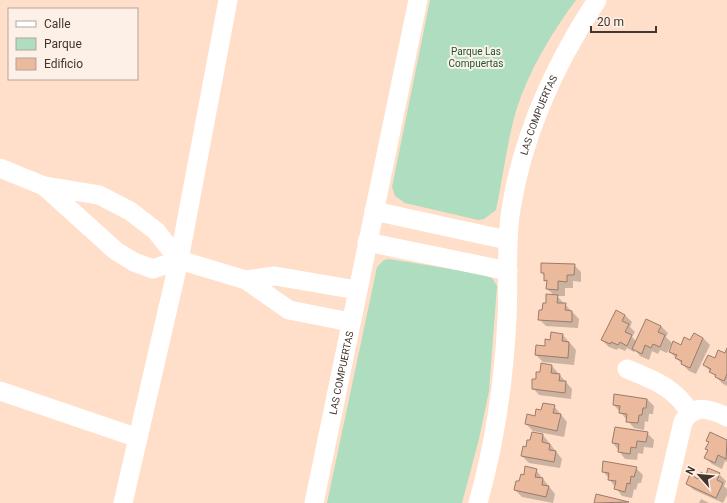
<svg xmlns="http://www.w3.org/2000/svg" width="727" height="503" viewBox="0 0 727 503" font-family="Roboto,sans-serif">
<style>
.green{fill:#afddbf}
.shadow{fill:#0003}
.building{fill:#ebb99c;stroke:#9b7c6b}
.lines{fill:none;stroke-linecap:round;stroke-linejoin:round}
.minor{stroke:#fff;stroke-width:19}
.labels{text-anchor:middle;stroke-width:4;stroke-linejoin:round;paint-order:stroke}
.park-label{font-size:10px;fill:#1c5636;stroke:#fdf0e7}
.street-label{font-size:10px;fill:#42352d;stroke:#fdf0e7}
</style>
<rect width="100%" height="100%" fill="#ffdfc9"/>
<!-- green -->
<g class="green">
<path d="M430 0H576C551 34 529 70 516 111 507 142 503 177 496 210L484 219 478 220 405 203 395 196 392 187Z"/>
<path d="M389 259 482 274 492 278 497 286 489 391 479 439 462 503H327L377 267 384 260Z"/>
</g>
<!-- shadow -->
<g class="shadow">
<path d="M574 265 581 272V282L573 281V288H565V296H557L579 319 578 328 546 326 539 319 547 304 555 296 547 289 548 283 542 272Z"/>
<path d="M625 315 632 322 630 327 635 332 632 337 637 342 647 320 661 326 668 333 666 337 672 343 667 353 660 350 658 354 652 351 649 360 640 356 635 350 634 352 627 348 625 351 618 348 617 350 609 347 602 340Z"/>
<path d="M563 335 576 350 574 365 543 362 536 355 551 341Z"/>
<path d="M703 338 710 345 696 374 689 371 670 352 691 341Z"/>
<path d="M727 350V386L723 384 704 365 725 354Z"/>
<path d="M552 366 572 389 571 399 539 395 533 388 541 373Z"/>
<path d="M647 399 654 406 653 414H649L648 422 645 421 644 430 634 428 614 405Z"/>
<path d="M554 406 567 422 564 437 533 431 526 424 542 411Z"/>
<path d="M647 433 654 440 653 448 644 447 643 454 638 453 637 460 625 459 613 443Z"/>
<path d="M711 433 727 441V462L725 461 722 469 712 464 706 458 709 451V443L707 440Z"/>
<path d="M543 435 562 459 560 468 529 463 522 456 531 441Z"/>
<path d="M636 468 643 475 641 483H638L636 490 634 489 632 498 622 496 603 471Z"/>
<path d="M536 470 555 494 553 503 522 497 515 490 520 482Z"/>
<path d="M719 474 726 481 724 486 727 489V495L723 503 694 490 687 484 706 476Z"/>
<path d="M597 495 628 503H595Z"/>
<path d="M701 499 709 503H699Z"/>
</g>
<!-- building -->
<g class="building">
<path d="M541 263 575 264 574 275H567V282L558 281V290L546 289 547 280 544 281V273H541Z"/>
<path d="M546 294 558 295 557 303H566L565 310 572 311V322L538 320 539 310H542L543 303H546Z"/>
<path d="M616 310 625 315 622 321 629 324 625 332 632 335 627 346 620 342 618 345 611 342 610 344 601 340Z"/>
<path d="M646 319 661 326 658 332 665 335 660 347 653 344 651 348 645 345 642 354 632 349Z"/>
<path d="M551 332 563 334 562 341 569 342 568 358 535 355 536 345 545 346V339L550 340Z"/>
<path d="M694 333 703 338 690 368 681 364 682 361 675 358 677 355 669 352 673 341 681 345 684 337 690 340Z"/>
<path d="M727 348V374L724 381 715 377 716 375 709 372 711 369 703 365 708 355 715 358 718 350 725 353Z"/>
<path d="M541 363 552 365 551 373 560 374 559 381H566L565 393 532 389V379H536V372H540Z"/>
<path d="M614 394 647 399 646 408H643L642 415H639L638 423 626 422 627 414 619 413 620 406 613 405Z"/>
<path d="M543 403 555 405 553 413 561 414 557 431 525 424 527 414 535 416 536 409 541 410Z"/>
<path d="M615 427 648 432 646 442 637 441 636 448 631 447 630 454 618 452 619 444 612 443Z"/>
<path d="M532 432 543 434 542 442 550 444 549 450 556 451 554 462 521 456 523 446 526 447 527 440H530Z"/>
<path d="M710 432 727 440 726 459 718 455 715 463 704 458 708 450 705 449 709 442 706 441Z"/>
<path d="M603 461 637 467 634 477 631 476 630 484 627 483 625 492 614 489 616 481 608 480 609 473 602 472Z"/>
<path d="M525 466 537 469 535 477 543 478 542 485 549 486 546 497 514 490 516 481H519L521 474 524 475Z"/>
<path d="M708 468 720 473 717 480 723 483 716 498 686 484 690 474 698 479 701 472 706 475Z"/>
<path d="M596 494 629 502 594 503Z"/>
</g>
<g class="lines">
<!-- minor -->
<g class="minor">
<path d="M0 168 44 186"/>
<path d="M374 211 507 240"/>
<path d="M367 242 508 271"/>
<path d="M179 260 156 231 130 211 99 195 44 186 116 251 134 262 153 269 179 260 246 280"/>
<path d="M350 322 289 310 246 280 275 276 357 290"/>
<path d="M627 369C653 380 675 387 690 413"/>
<path d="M0 391 138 438"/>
<path d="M123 503 179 260 228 0"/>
<path id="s1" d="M314 503 418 0"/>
<path id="s2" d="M478 503C495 443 504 380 507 318 509 281 505 245 511 209 523 133 555 64 597 0"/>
<path d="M664 503 683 422C694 403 711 409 727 417"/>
</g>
</g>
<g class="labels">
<!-- park labels -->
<g class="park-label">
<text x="476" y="55">Parque Las<tspan x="476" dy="12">Compuertas</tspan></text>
</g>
<!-- street labels -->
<g class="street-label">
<text dy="4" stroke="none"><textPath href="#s2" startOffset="395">LAS COMPUERTAS</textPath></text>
<text dy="4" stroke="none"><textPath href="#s1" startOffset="133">LAS COMPUERTAS</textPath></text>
</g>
</g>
<!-- legend -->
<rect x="8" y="8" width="130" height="72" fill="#fdf0e7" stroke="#b2a59d"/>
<rect x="16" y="21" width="20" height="6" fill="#ffffff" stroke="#b2a59d"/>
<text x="44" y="28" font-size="12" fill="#42352d">Calle</text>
<rect x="16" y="38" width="20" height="12" fill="#afddbf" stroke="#b2a59d"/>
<text x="44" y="48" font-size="12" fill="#42352d">Parque</text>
<rect x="16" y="58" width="20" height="12" fill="#ebb99c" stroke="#b2a59d"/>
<text x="44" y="68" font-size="12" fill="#42352d">Edificio</text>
<!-- north arrow -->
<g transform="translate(699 475) rotate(297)" stroke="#fdf0e7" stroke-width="3" paint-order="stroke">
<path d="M0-3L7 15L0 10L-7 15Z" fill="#42352d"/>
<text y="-6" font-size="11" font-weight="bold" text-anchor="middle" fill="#42352d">N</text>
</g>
<!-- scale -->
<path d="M591 26v6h65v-6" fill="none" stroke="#42352d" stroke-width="2"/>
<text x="597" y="26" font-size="12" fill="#42352d" stroke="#fdf0e7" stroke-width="3" paint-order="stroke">20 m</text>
</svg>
